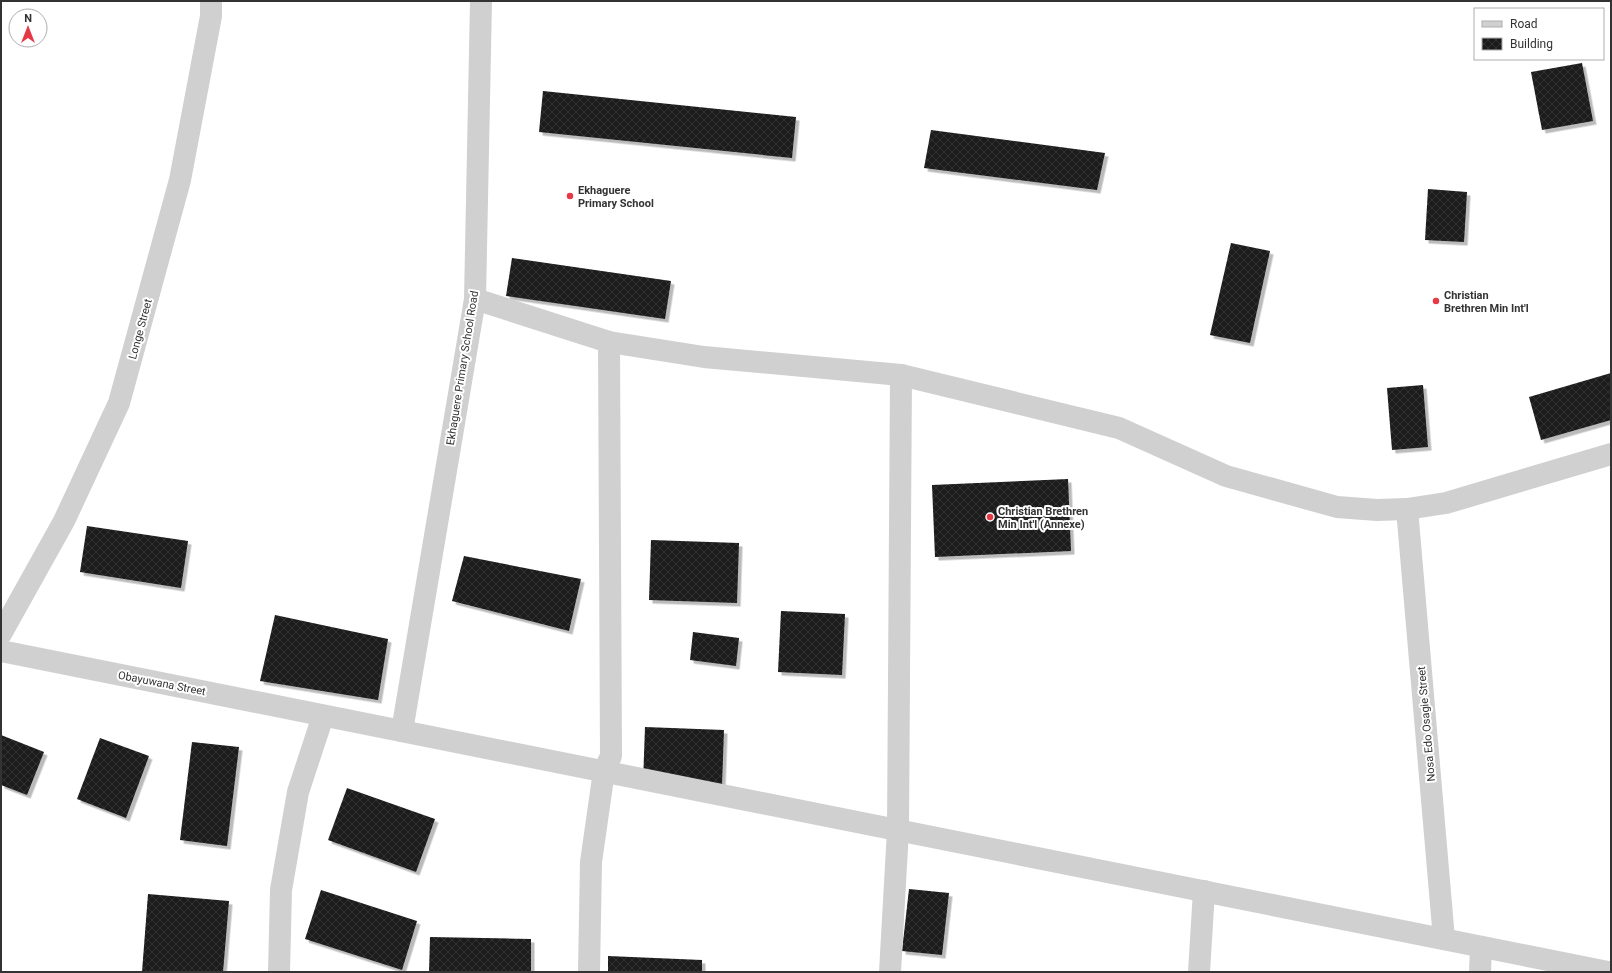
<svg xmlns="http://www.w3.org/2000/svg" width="1612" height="973" viewBox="0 0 1612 973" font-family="Roboto,sans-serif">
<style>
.building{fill:url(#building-cross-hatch);filter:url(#shadow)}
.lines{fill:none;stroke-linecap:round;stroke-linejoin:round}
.minor{stroke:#d0d0d0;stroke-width:22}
.poi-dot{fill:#e63946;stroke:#fff;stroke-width:1.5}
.labels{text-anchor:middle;stroke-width:4;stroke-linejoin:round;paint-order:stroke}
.poi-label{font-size:11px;font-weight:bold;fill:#333;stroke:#fff;text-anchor:start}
.street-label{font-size:11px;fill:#333;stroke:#fff}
</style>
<defs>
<pattern id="building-cross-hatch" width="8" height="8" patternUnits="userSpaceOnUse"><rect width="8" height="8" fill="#1a1a1a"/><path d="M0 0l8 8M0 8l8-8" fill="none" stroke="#333"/></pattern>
<filter id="shadow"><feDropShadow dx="3.5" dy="3.5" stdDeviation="0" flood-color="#0004"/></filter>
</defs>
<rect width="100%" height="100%" fill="#fff"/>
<!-- building -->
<g class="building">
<path d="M1582 63 1593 121 1542 130 1531 72Z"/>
<path d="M543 91 796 117 792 158 539 132Z"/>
<path d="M931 130 1105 153 1097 190 924 168Z"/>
<path d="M1428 189 1467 192 1464 242 1425 240Z"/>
<path d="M1231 243 1270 251 1250 343 1210 335Z"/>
<path d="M512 258 671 281 665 319 506 296Z"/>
<path d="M1611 373V420L1541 440 1529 397Z"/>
<path d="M1423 385 1428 447 1392 450 1387 388Z"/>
<path d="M1068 479 1071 551 935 557 932 485Z"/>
<path d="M87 526 188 541 181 588 80 572Z"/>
<path d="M651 540 739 543 737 603 649 600Z"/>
<path d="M464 556 581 579 569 631 452 601Z"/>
<path d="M781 611 845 614 842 675 778 672Z"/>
<path d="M275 615 388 639 378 700 260 681Z"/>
<path d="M693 632 739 638 736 666 690 660Z"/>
<path d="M645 727 724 730 722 786 643 783Z"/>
<path d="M1 735 44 752 27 795 1 785Z"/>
<path d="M100 738 149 756 126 818 77 799Z"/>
<path d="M192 742 239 747 227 846 180 840Z"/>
<path d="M347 788 435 819 416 872 328 840Z"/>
<path d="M909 889 949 893 942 955 902 951Z"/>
<path d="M321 890 417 921 402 970 305 939Z"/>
<path d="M148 894 229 901 223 972H142Z"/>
<path d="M430 937 531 939V972H429Z"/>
<path d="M608 956 702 960V972H608Z"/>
</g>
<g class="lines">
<!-- minor -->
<g class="minor">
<path d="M475 299 609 342 704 357 901 375 1119 428 1226 476 1337 507 1377 510 1407 509 1446 503 1611 454"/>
<path d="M1407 509 1444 939"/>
<path d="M1 634 64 521 119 403 180 180 211 16V1"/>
<path d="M1 651 1608 972"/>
<path d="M402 731 475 299 481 1"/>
<path d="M279 972 281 890 298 792 323 716"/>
<path d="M589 972 591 862 604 771 611 756 609 342"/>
<path d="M890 972 898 830 901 375"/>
<path d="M1199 972 1204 891"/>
<path d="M1480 972 1481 947"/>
</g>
</g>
<!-- markers -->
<g class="poi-dot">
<circle cx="570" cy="196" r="4"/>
<circle cx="1436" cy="301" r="4"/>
<circle cx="990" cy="517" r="4"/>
</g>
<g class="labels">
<!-- poi labels -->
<g class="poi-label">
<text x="578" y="194">Ekhaguere<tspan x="578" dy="13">Primary School</tspan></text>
<text x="1444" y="299">Christian<tspan x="1444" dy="13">Brethren Min Int'l</tspan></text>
<text x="998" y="515">Christian Brethren<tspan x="998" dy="13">Min Int'l (Annexe)</tspan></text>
</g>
<!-- street labels -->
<g class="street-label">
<text transform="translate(140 329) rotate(-75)" y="4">Longe Street</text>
<text transform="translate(462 368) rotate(-81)" y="4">Ekhaguere Primary School Road</text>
<text transform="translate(162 683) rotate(11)" y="4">Obayuwana Street</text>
<text transform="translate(1426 724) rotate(-95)" y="4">Nosa Edo Osagie Street</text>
</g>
</g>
<!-- border -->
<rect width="1612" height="973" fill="none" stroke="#333333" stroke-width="4"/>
<!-- legend -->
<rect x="1474" y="8" width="130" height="52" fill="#ffffff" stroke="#adadad"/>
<rect x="1482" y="21" width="20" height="6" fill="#d0d0d0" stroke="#adadad"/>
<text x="1510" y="28" font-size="12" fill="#333333">Road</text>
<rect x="1482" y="38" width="20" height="12" fill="url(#building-cross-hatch)" stroke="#adadad"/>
<text x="1510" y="48" font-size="12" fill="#333333">Building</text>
<!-- north arrow -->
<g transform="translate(28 28)"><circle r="19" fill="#ffffff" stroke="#adadad"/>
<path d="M0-3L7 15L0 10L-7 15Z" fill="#e63946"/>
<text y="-6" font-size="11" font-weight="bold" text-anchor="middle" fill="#333333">N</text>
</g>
</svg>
